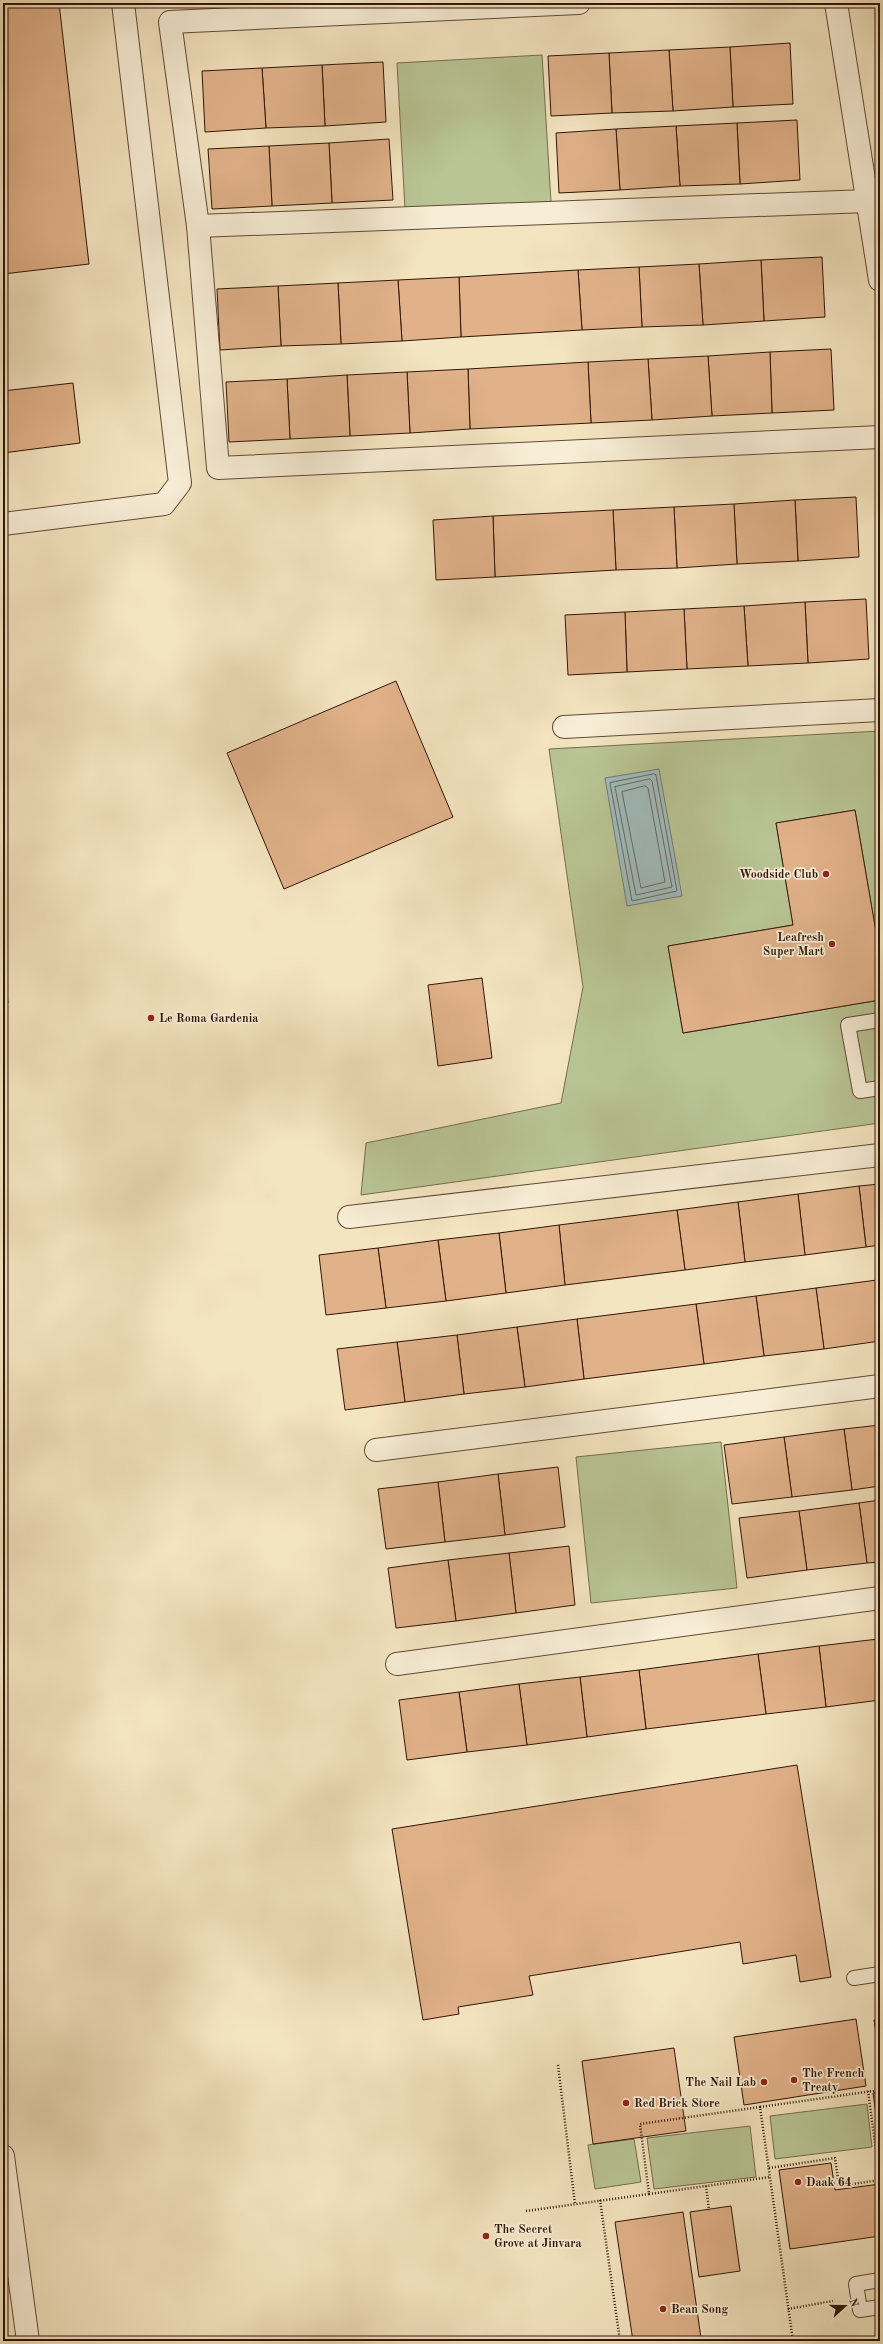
<svg xmlns="http://www.w3.org/2000/svg" width="883" height="2344" viewBox="0 0 883 2344" font-family="'Old Standard TT',serif">
<style>
.green{fill:#b9c595;stroke:#746d4e}
.water{fill:#a0bcbd;stroke:#737974}
.lines{fill:none;stroke-linecap:round;stroke-linejoin:round}
.shore{stroke:#686862;stroke-width:1}
.building{fill:#e1b28a;stroke:#301506}
.lane-casing{stroke:#614935;stroke-width:16}
.street-casing{stroke:#614935;stroke-width:24}
.path{stroke:#301506;stroke-width:2.5;stroke-dasharray:1 2;stroke-linecap:butt}
.lane{stroke:#f8eed7;stroke-width:14}
.street{stroke:#f8eed7;stroke-width:22}
.poi-dot{fill:#8f2418;stroke:#f8eed7;stroke-width:1.5}
.labels{text-anchor:middle;stroke-width:3.5;stroke-linejoin:round;paint-order:stroke}
.poi-label{font-size:12px;font-weight:bold;fill:#301506;stroke:#f8eed7;text-anchor:start}
</style>
<rect width="100%" height="100%" fill="#f4e5c1"/>
<filter id="stains"><feTurbulence type="fractalNoise" baseFrequency=".005" numOctaves="4"/><feColorMatrix values="0 0 0 0 .2 0 0 0 0 .09 0 0 0 0 .02 0 0 0 .5 -.17"/></filter>
<radialGradient id="worn" r=".72"><stop offset=".6" stop-color="#630" stop-opacity="0"/><stop offset="1" stop-color="#630" stop-opacity=".3"/></radialGradient>
<!-- green -->
<g class="green">
<path d="M542 55 551 202 405 209 397 63Z"/>
<path d="M880 731V955L855 810 776 823 793 925 668 946 683 1033 880 1000V1123L361 1195 366 1143 561 1103 583 987 549 749Z"/>
<path d="M721 1442 737 1588 591 1603 576 1457Z"/>
<path d="M867 2104 872 2147 775 2159 770 2116Z"/>
<path d="M750 2126 756 2177 654 2189 647 2138Z"/>
<path d="M634 2139 641 2182 595 2189 588 2145Z"/>
</g>
<!-- water -->
<path class="water" d="M659 769 682 896 627 906 605 778Z"/>
<g class="lines">
<!-- shore -->
<g class="shore">
<path d="M654 774 656 775 677 891 632 901 610 783Z"/>
<path d="M650 779 652 781 672 887 636 895 615 787Z"/>
<path d="M645 786 648 788 665 882 641 888 622 792Z"/>
</g>
</g>
<!-- building -->
<g class="building">
<path d="M3 3H59L89 264 3 274Z"/>
<path d="M790 43 793 104 733 107 730 47Z"/>
<path d="M730 47 733 107 673 111 669 50Z"/>
<path d="M669 50 673 111 612 113 609 53Z"/>
<path d="M609 53 612 113 551 116 548 56Z"/>
<path d="M383 62 386 122 325 126 322 65Z"/>
<path d="M322 65 325 126 266 128 262 68Z"/>
<path d="M262 68 266 128 205 132 202 71Z"/>
<path d="M797 120 800 180 740 184 737 123Z"/>
<path d="M737 123 740 184 680 186 676 126Z"/>
<path d="M676 126 680 186 620 190 616 129Z"/>
<path d="M616 129 620 190 559 193 556 133Z"/>
<path d="M389 139 393 200 332 203 329 143Z"/>
<path d="M329 143 332 203 272 206 269 146Z"/>
<path d="M269 146 272 206 212 209 208 149Z"/>
<path d="M822 257 825 317 764 321 761 260Z"/>
<path d="M761 260 764 321 703 325 699 264Z"/>
<path d="M699 264 703 325 642 327 639 267Z"/>
<path d="M639 267 642 327 582 330 578 270Z"/>
<path d="M578 270 582 330 461 337 459 277Z"/>
<path d="M459 277 461 337 402 341 398 280Z"/>
<path d="M398 280 402 341 341 344 338 283Z"/>
<path d="M338 283 341 344 281 346 278 286Z"/>
<path d="M278 286 281 346 220 350 217 289Z"/>
<path d="M831 349 834 410 772 413 770 352Z"/>
<path d="M770 352 772 413 712 416 708 356Z"/>
<path d="M708 356 712 416 652 420 648 359Z"/>
<path d="M648 359 652 420 591 423 588 362Z"/>
<path d="M588 362 591 423 470 429 468 369Z"/>
<path d="M468 369 470 429 410 433 407 372Z"/>
<path d="M407 372 410 433 350 436 347 375Z"/>
<path d="M347 375 350 436 290 439 287 379Z"/>
<path d="M287 379 290 439 229 442 226 382Z"/>
<path d="M73 383 80 443 3 453V391Z"/>
<path d="M856 497 859 557 798 561 795 500Z"/>
<path d="M795 500 798 561 737 564 734 504Z"/>
<path d="M734 504 737 564 677 568 674 507Z"/>
<path d="M674 507 677 568 616 570 613 510Z"/>
<path d="M613 510 616 570 495 577 493 516Z"/>
<path d="M493 516 495 577 436 580 433 520Z"/>
<path d="M866 599 869 659 808 663 805 602Z"/>
<path d="M805 602 808 663 748 666 744 606Z"/>
<path d="M744 606 748 666 687 669 684 609Z"/>
<path d="M684 609 687 669 627 672 625 612Z"/>
<path d="M625 612 627 672 568 675 565 615Z"/>
<path d="M396 681 453 817 284 889 227 753Z"/>
<path d="M855 810 880 955V1000L683 1033 668 946 793 925 776 823Z"/>
<path d="M3 960 8 1003 3 1004Z"/>
<path d="M482 978 492 1058 438 1066 428 985Z"/>
<path d="M880 1184V1245L866 1247 859 1186Z"/>
<path d="M859 1186 866 1247 805 1255 798 1194Z"/>
<path d="M798 1194 805 1255 745 1262 738 1202Z"/>
<path d="M738 1202 745 1262 685 1270 677 1210Z"/>
<path d="M677 1210 685 1270 565 1285 559 1225Z"/>
<path d="M559 1225 565 1285 506 1293 499 1233Z"/>
<path d="M499 1233 506 1293 446 1301 438 1240Z"/>
<path d="M438 1240 446 1301 386 1308 378 1248Z"/>
<path d="M378 1248 386 1308 326 1315 319 1255Z"/>
<path d="M877 1280H880V1306Z"/>
<path d="M877 1280 880 1306V1341L824 1349 816 1288Z"/>
<path d="M816 1288 824 1349 764 1356 756 1296Z"/>
<path d="M756 1296 764 1356 704 1364 696 1304Z"/>
<path d="M696 1304 704 1364 584 1379 577 1319Z"/>
<path d="M577 1319 584 1379 525 1387 517 1327Z"/>
<path d="M517 1327 525 1387 464 1394 457 1335Z"/>
<path d="M457 1335 464 1394 405 1402 397 1342Z"/>
<path d="M397 1342 405 1402 345 1410 337 1349Z"/>
<path d="M880 1425V1486L852 1490 844 1429Z"/>
<path d="M844 1429 852 1490 792 1497 784 1437Z"/>
<path d="M784 1437 792 1497 732 1504 724 1445Z"/>
<path d="M558 1467 565 1527 505 1535 498 1474Z"/>
<path d="M498 1474 505 1535 445 1542 438 1482Z"/>
<path d="M438 1482 445 1542 386 1549 378 1489Z"/>
<path d="M880 1500V1562L867 1563 859 1503Z"/>
<path d="M859 1503 867 1563 807 1570 799 1511Z"/>
<path d="M799 1511 807 1570 747 1578 739 1518Z"/>
<path d="M569 1546 575 1605 516 1613 509 1553Z"/>
<path d="M509 1553 516 1613 456 1621 448 1560Z"/>
<path d="M448 1560 456 1621 396 1628 388 1568Z"/>
<path d="M878 1639 880 1700 826 1707 819 1646Z"/>
<path d="M819 1646 826 1707 766 1714 758 1654Z"/>
<path d="M758 1654 766 1714 646 1729 639 1670Z"/>
<path d="M639 1670 646 1729 587 1737 580 1677Z"/>
<path d="M580 1677 587 1737 527 1745 519 1684Z"/>
<path d="M519 1684 527 1745 467 1752 459 1692Z"/>
<path d="M459 1692 467 1752 407 1760 399 1700Z"/>
<path d="M797 1765 831 1977 800 1982 796 1955 743 1964 740 1942 529 1976 533 1995 458 2007 459 2014 423 2020 392 1829Z"/>
<path d="M856 2019 866 2086 744 2105 734 2037Z"/>
<path d="M880 2019V2060L874 2020Z"/>
<path d="M674 2048 686 2131 593 2144 582 2061Z"/>
<path d="M880 2092V2144L873 2093Z"/>
<path d="M831 2163 835 2190 880 2184V2236L790 2249 779 2170Z"/>
<path d="M731 2206 740 2271 699 2277 690 2212Z"/>
<path d="M683 2212 701 2338 677 2341H633L615 2222Z"/>
</g>
<g class="lines">
<defs>
<g id="lane">
<path d="M880 1020 848 1025 860 1091 880 1088"/>
<path d="M854 1978 880 1974"/>
<path d="M880 2280 856 2284 860 2310 880 2307"/>
</g>
<g id="street">
<path d="M579 3 170 22 198 226 218 468 880 437"/>
<path d="M836 3 880 280"/>
<path d="M198 226 867 201"/>
<path d="M3 524 164 504 180 483 123 3"/>
<path d="M564 727 880 710"/>
<path d="M349 1217 880 1155"/>
<path d="M376 1450 880 1386"/>
<path d="M397 1664 880 1598"/>
<path d="M3 2156 28 2341"/>
</g>
</defs>
<!-- lane casing -->
<use href="#lane" class="lane-casing"/>
<!-- street casing -->
<use href="#street" class="street-casing"/>
<!-- path -->
<g class="path">
<path d="M558 2065 575 2204"/>
<path d="M868 2091 880 2180"/>
<path d="M760 2107 880 2090"/>
<path d="M769 2168 835 2158 839 2186 880 2180"/>
<path d="M706 2186 709 2210"/>
<path d="M649 2194 770 2177"/>
<path d="M600 2200 620 2341"/>
<path d="M526 2211 649 2194 640 2124 760 2107 793 2341"/>
<path d="M788 2309 833 2301"/>
</g>
<!-- lane -->
<use href="#lane" class="lane"/>
<!-- street -->
<use href="#street" class="street"/>
</g>
<!-- markers -->
<g class="poi-dot">
<circle cx="826" cy="874" r="4"/>
<circle cx="832" cy="944" r="4"/>
<circle cx="151" cy="1018" r="4"/>
<circle cx="794" cy="2080" r="4"/>
<circle cx="764" cy="2082" r="4"/>
<circle cx="626" cy="2103" r="4"/>
<circle cx="798" cy="2182" r="4"/>
<circle cx="486" cy="2236" r="4"/>
<circle cx="663" cy="2309" r="4"/>
</g>
<g class="labels">
<!-- poi labels -->
<g class="poi-label">
<text x="818" y="878" text-anchor="end">Woodside Club</text>
<text x="824" y="941" text-anchor="end">Leafresh<tspan x="824" dy="14">Super Mart</tspan></text>
<text x="159" y="1022">Le Roma Gardenia</text>
<text x="802" y="2077">The French<tspan x="802" dy="14">Treaty</tspan></text>
<text x="756" y="2086" text-anchor="end">The Nail Lab</text>
<text x="634" y="2107">Red Brick Store</text>
<text x="806" y="2186">Daak 64</text>
<text x="494" y="2233">The Secret<tspan x="494" dy="14">Grove at Jinvara</tspan></text>
<text x="671" y="2313">Bean Song</text>
</g>
</g>
<!-- margin -->
<rect width="883" height="2344" fill="none" stroke="#f4e5c1" stroke-width="16"/>
<rect x="4" y="4" width="875" height="2336" fill="none" stroke="#301506" stroke-width="2"/>
<rect x="8" y="8" width="867" height="2328" fill="none" stroke="#301506"/>
<!-- north arrow -->
<g transform="translate(845 2306) rotate(69)" stroke="#f8eed7" stroke-width="3" paint-order="stroke">
<path d="M0-3L7 15L0 10L-7 15Z" fill="#301506"/>
<text y="-6" font-size="11" font-weight="bold" text-anchor="middle" fill="#301506">N</text>
</g>
<rect width="100%" height="100%" filter="url(#stains)"/>
<rect width="100%" height="100%" fill="url(#worn)"/>
</svg>
